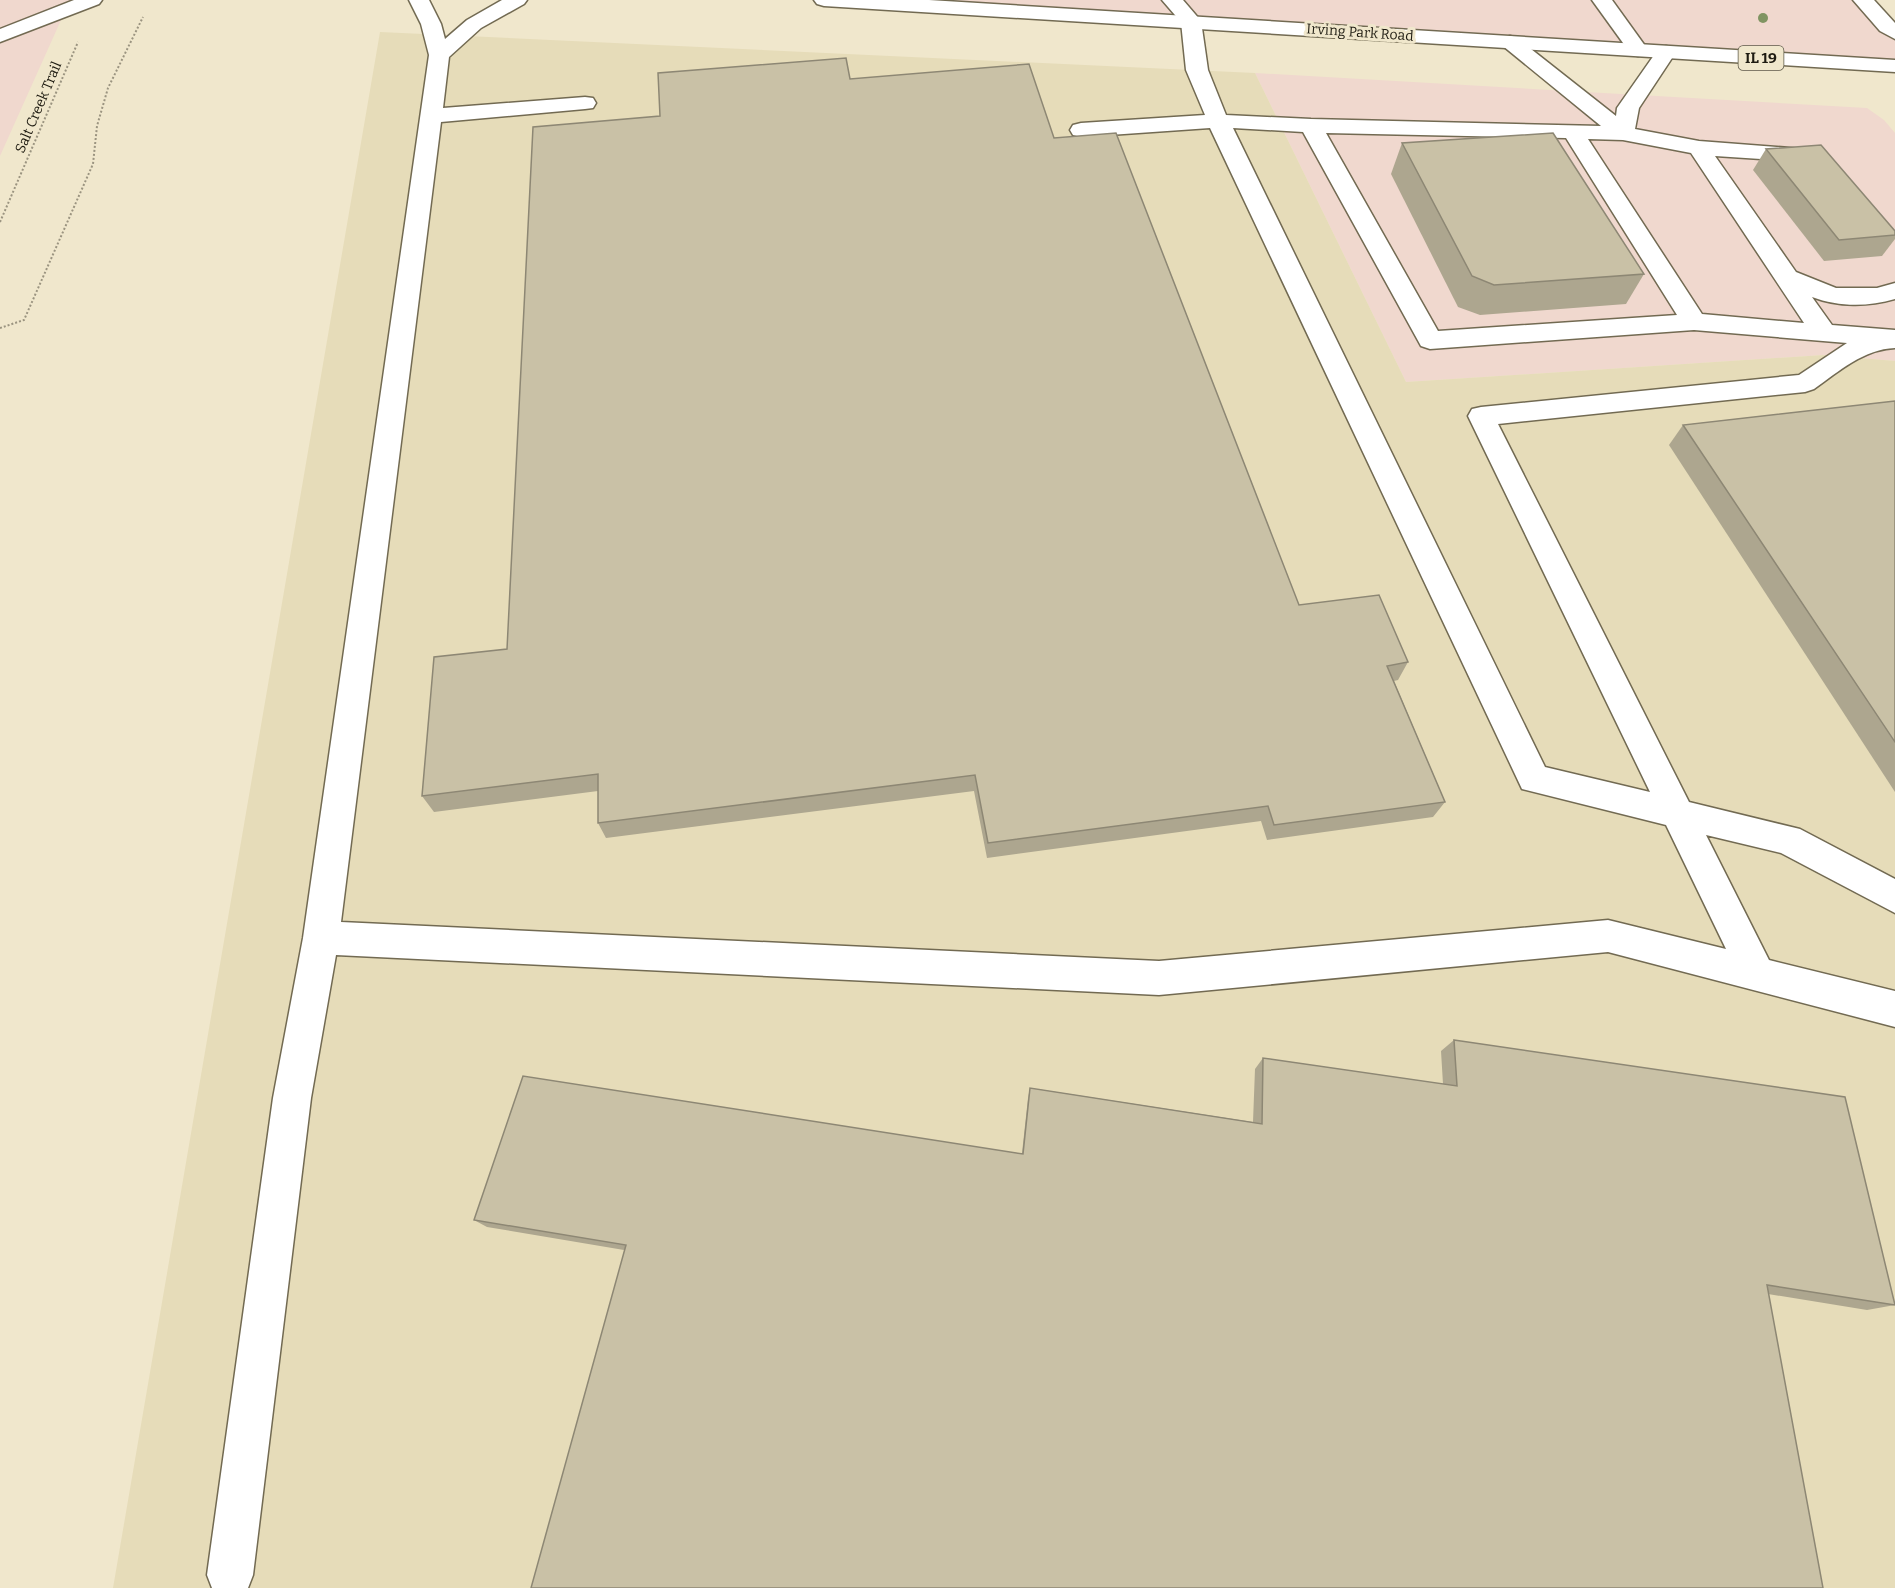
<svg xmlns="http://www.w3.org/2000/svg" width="1895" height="1588" viewBox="0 0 1895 1588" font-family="Bitter,serif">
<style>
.commercial{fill:#f0d8ce}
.built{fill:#e6dcb9}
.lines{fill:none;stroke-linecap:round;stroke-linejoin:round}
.minor-casing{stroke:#726a52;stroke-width:3}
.major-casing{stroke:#726a52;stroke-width:3}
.path{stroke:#9b9480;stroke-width:2;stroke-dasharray:2 2;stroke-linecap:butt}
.minor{fill:#fff;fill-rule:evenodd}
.major{fill:#fff;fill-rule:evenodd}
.tree{fill:#809462}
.wall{fill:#ada68f}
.building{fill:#c9c1a6;stroke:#8d8774;stroke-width:1.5}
.labels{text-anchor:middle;stroke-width:6;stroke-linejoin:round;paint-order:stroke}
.far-street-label{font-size:14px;fill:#1e1b11;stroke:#f0e7cc}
.shield{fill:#f0e7cc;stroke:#5d5849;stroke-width:1.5}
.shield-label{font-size:15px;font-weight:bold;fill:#1e1b11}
</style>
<rect width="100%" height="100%" fill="#f0e7cc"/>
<!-- commercial -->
<g class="commercial">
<path d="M0 0H70L0 156Z"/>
<path d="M883 0H1865L1895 29V61Z"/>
<path d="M1255 73 1867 108 1884 120 1895 133V361L1824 355 1406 382Z"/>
</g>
<!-- built -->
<path class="built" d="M380 32 1255 73 1406 382 1824 355 1895 361V1588H113Z"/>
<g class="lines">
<defs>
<g id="minor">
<path d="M74 0H102L99 4 0 42V29Z"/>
<path d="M409 0H429L441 24 445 39 467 20 502 0H527L524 4 481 28 449 57 443 108 585 97 593 98 596 103 593 108 585 109 441 122 341 922 1159 961 1608 920 1726 949 1666 825 1522 789 1210 128 1081 137 1073 135 1070 130 1073 125 1081 123 1205 115 1186 70 1181 22 1162 0H1183L1201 21 1208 70 1226 115 1311 119 1601 126 1503 46 1500 42 1503 38 1510 36 1517 38 1616 116 1617 108 1659 48 1666 46 1673 48 1676 52 1639 108 1635 129 1699 141 1815 150 1818 155 1815 160 1807 162 1715 156 1796 272 1836 288H1877L1895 283V299C1868 307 1838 307 1812 297L1832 325 1895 330V348C1864 349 1838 372 1814 389L1805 392 1498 424 1689 802 1800 829 1895 879V913L1781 853 1706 835 1769 960 1895 991V1027L1608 952 1159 995 336 955 311 1098 253 1575 248 1588H212L207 1575 273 1098 303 938 429 55 421 24ZM1233 128 1303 132 1421 346 1430 349 1694 330 1847 343 1799 375 1481 407 1472 409 1468 416 1650 792 1545 767ZM1326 133 1566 138 1677 315 1438 331ZM1588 139 1623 140 1691 153 1804 323 1702 314Z"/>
<path d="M1592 0H1612L1648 50 1645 54 1638 56 1631 54Z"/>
<path d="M1853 0H1874L1895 23V39L1880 31Z"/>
</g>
<path id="major" d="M814 0H929L1895 60V72L824 6 817 4Z"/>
</defs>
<!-- minor casing -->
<use href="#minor" class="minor-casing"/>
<!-- major casing -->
<use href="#major" class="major-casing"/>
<!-- path -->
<g class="path">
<path d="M0 222 78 42"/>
<path d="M0 328 24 320 93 164 97 126 108 88 143 17"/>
</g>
<!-- minor -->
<use href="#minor" class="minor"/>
<!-- major -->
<use href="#major" class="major"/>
</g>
<!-- trees -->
<circle class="tree" cx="1763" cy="18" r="5"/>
<!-- wall -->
<g class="wall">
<path d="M850 79 1054 138 1299 605 1408 662 1398 680 1394 681 1445 802 1433 817 1267 840 1261 821 987 858 974 791 606 838 598 823V791L434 812 422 796 507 649 660 116Z"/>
<path d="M1402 143 1644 274 1626 304 1480 315 1458 307 1391 174Z"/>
<path d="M1766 149 1895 231V239L1882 256 1824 261 1753 170Z"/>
<path d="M1895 401V792L1669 445 1683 425Z"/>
<path d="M1454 1040 1895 1305 1867 1310 1768 1294 624 1250 487 1227 474 1220 1022 1153 1028 1098 1030 1088 1253 1122 1255 1069 1263 1058 1443 1084 1441 1051Z"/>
</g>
<!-- building -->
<g class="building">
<path d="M846 58 850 79 1029 64 1054 138 1116 133 1299 605 1379 595 1408 662 1387 666 1445 802 1274 825 1268 806 988 843 975 775 598 823V774L422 796 434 657 507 649 533 127 660 116 658 73Z"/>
<path d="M1553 133 1644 274 1494 285 1472 276 1402 143Z"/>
<path d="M1821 145 1895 231V235L1839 240 1766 149Z"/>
<path d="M1895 401V742L1683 425Z"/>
<path d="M1454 1040 1845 1097 1895 1305 1767 1285 1823 1588H531L626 1245 474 1220 523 1076 1023 1154 1030 1088 1262 1124 1263 1058 1457 1086Z"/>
</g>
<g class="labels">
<!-- far-street labels -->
<g class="far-street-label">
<text transform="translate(1360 32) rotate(4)" y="5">Irving Park Road</text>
<text transform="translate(38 107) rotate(-67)" y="5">Salt Creek Trail</text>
</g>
<!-- shield labels -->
<rect class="shield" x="1738.5" y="46" width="45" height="24" rx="4.5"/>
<g class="shield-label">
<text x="1761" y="63">IL 19</text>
</g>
</g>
</svg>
